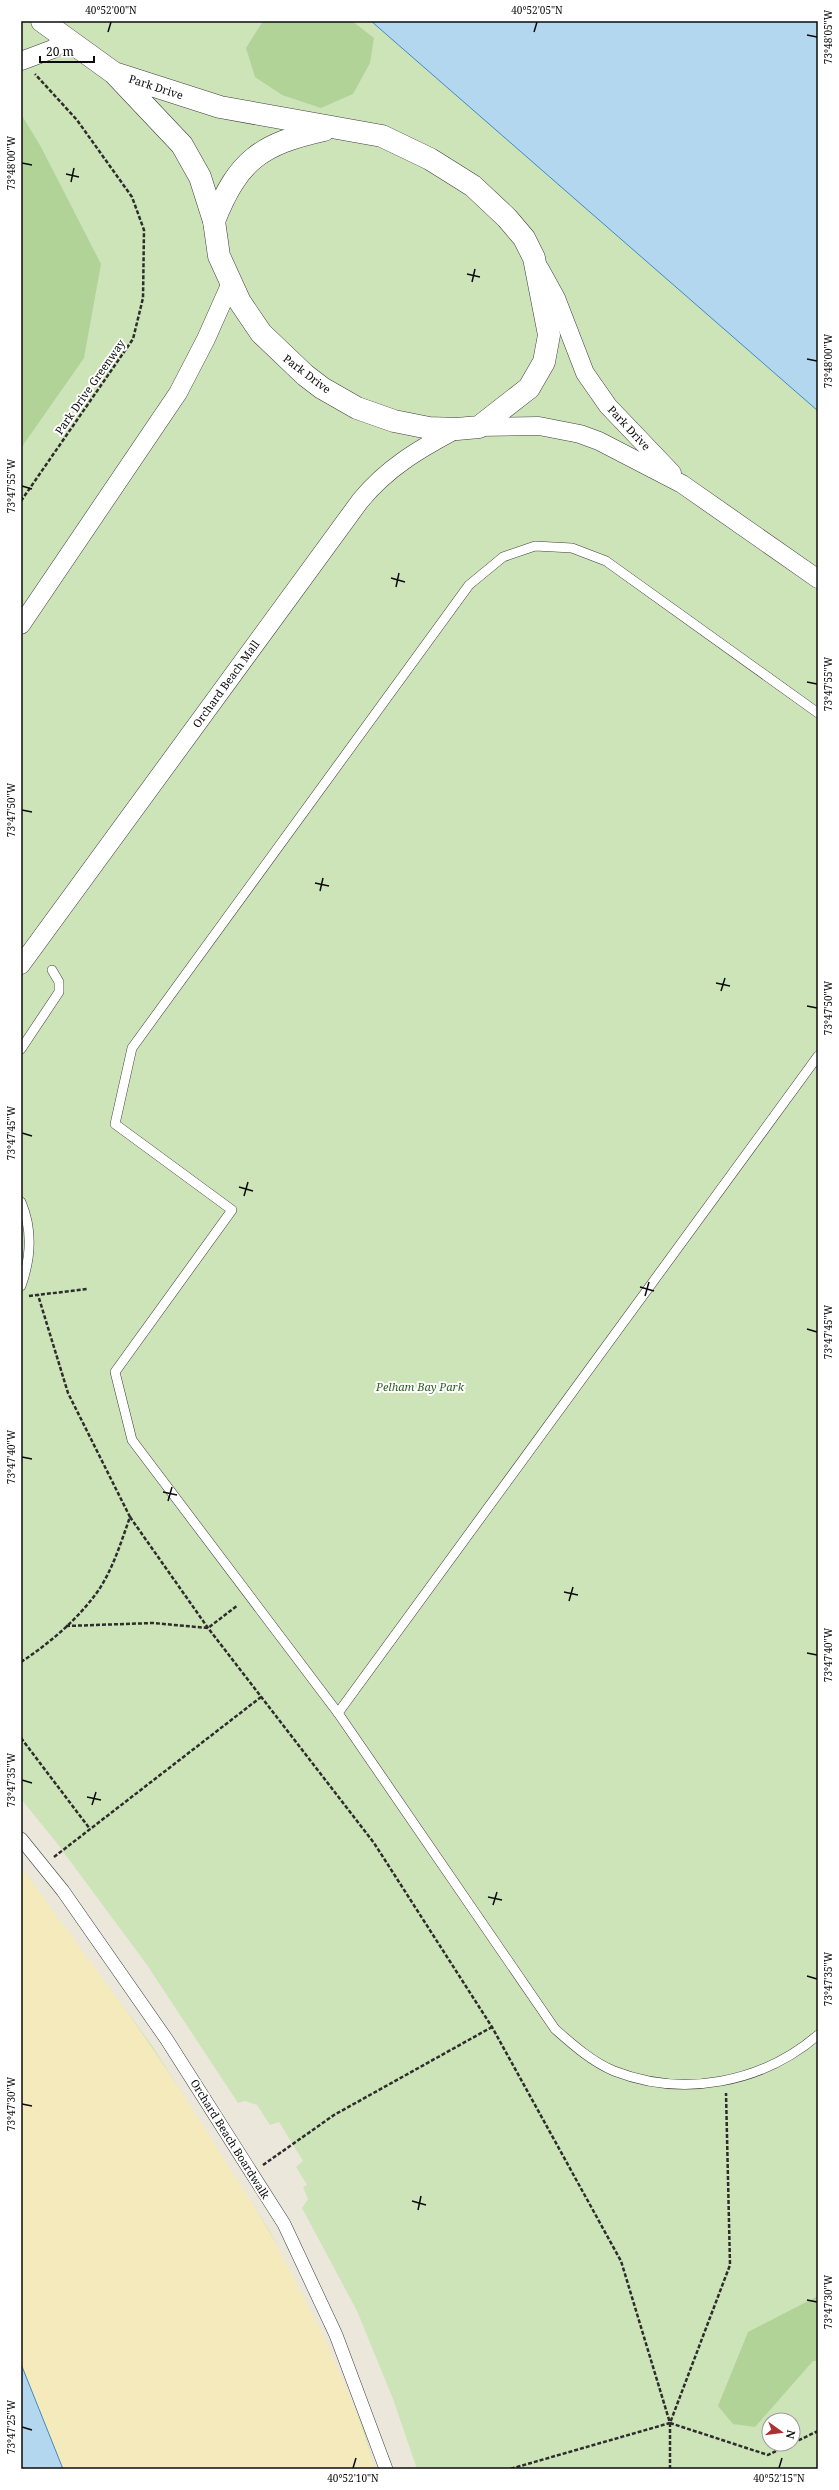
<svg xmlns="http://www.w3.org/2000/svg" width="839" height="2490" viewBox="0 0 839 2490" font-family="'Noto Serif',serif">
<style>
.green{fill:#cde4b8;fill-rule:evenodd}
.forest{fill:#b1d398}
.sand{fill:#f4eabb}
.plaza{fill:#ebe8db}
.water{fill:#b4d7f0;stroke:#4189c0}
.lines{fill:none;stroke-linecap:round;stroke-linejoin:round}
.service-casing{stroke:#3e3e3e;stroke-width:10}
.pedestrian-casing{stroke:#3e3e3e;stroke-width:14}
.minor-casing{stroke:#3e3e3e;stroke-width:19}
.tertiary-casing{stroke:#3e3e3e;stroke-width:23}
.path{stroke:#2d2d2d;stroke-width:2.5;stroke-dasharray:4 2;stroke-linecap:butt}
.service{stroke:#fff;stroke-width:9}
.pedestrian{stroke:#fff;stroke-width:13}
.minor{stroke:#fff;stroke-width:18}
.tertiary{stroke:#fff;stroke-width:22}
.ticks{fill:none;stroke:#0b0b0b;stroke-width:1.5}
.labels{text-anchor:middle;stroke-width:4;stroke-linejoin:round;paint-order:stroke}
.street-label{font-size:11px;fill:#0b0b0b;stroke:#fff}
.park-label{font-size:11px;font-style:italic;fill:#2c5b22;stroke:#fff}
.neatline{fill:none;stroke:#0b0b0b;stroke-width:1.5}
.ticks-label{font-size:10px;text-anchor:middle;fill:#0b0b0b}
</style>
<rect width="100%" height="100%" fill="#fdfaea"/>
<!-- green -->
<path class="green" d="M21 21H454L818 371V2469H63L21 2364ZM769 2420H793V2444H769Z"/>
<!-- forest -->
<g class="forest">
<path d="M263 21H352L374 38 370 63 353 94 321 108 282 95 255 77 246 48Z"/>
<path d="M21 114 41 147 101 264 84 358 21 448Z"/>
<path d="M818 2296V2361H813L755 2427 733 2424 718 2406 748 2332Z"/>
</g>
<!-- sand -->
<path class="sand" d="M21 1867C86 1952 148 2039 206 2129 274 2235 341 2348 375 2469H63L21 2364Z"/>
<!-- plaza -->
<path class="plaza" d="M21 1799 56 1842 147 1965 238 2103 245 2101 257 2105 270 2125 279 2122 303 2161 296 2167 307 2185 303 2187 308 2199 302 2208 357 2311 393 2399 417 2469H375L365 2432 325 2339 269 2230 153 2047 21 1867Z"/>
<!-- water -->
<g class="water">
<path d="M371 21H818V411Z"/>
<path d="M21 2364 63 2469H21Z"/>
</g>
<g class="lines">
<defs>
<g id="service">
<path d="M818 713 606 561 572 548 535 546 503 557 469 585 132 1048 115 1124 232 1210 115 1372 132 1440 338 1713 555 2029C572 2044 592 2062 614 2071 683 2098 762 2083 818 2035"/>
<path d="M21 1049 59 992V982L52 970"/>
<path d="M21 1202C33 1230 31 1258 21 1286"/>
<path d="M338 1713 818 1056"/>
</g>
<path id="pedestrian" d="M21 1839 63 1891 167 2040 284 2224 336 2335 386 2469"/>
<g id="minor">
<path d="M21 61 53 49 66 39"/>
<path d="M540 269 556 298 585 373 608 406 672 473"/>
<path d="M479 427 539 426 580 434 599 441 682 484 818 579"/>
<path d="M21 625 178 393 206 339 230 285"/>
<path d="M21 965 360 501C387 468 419 449 457 429"/>
</g>
<g id="tertiary">
<path d="M42 21 114 73 182 145 200 177 214 221 219 256 240 302 261 333 305 375 322 388 357 408 394 421 429 428 457 429 479 427 529 388 544 362 549 335 534 258 524 238 507 218 473 186 430 159 382 136 220 107 114 73"/>
<path d="M214 221C238 160 261 144 324 130"/>
</g>
</defs>
<!-- service casing -->
<use href="#service" class="service-casing"/>
<!-- pedestrian casing -->
<use href="#pedestrian" class="pedestrian-casing"/>
<!-- minor casing -->
<use href="#minor" class="minor-casing"/>
<!-- tertiary casing -->
<use href="#tertiary" class="tertiary-casing"/>
<!-- path -->
<g class="path">
<path d="M21 501 133 339 143 298 144 230 132 197 77 120 35 74"/>
<path d="M29 1296 87 1289"/>
<path d="M130 1517 208 1628 374 1843 492 2027 621 2261 670 2423 510 2469"/>
<path d="M66 1626 153 1623 208 1628 238 1605"/>
<path d="M21 1662C50 1643 78 1619 98 1591 113 1569 121 1542 130 1517L68 1393 38 1295"/>
<path d="M21 1738 90 1829"/>
<path d="M54 1857 261 1697"/>
<path d="M263 2165 334 2115 492 2027"/>
<path d="M670 2423 768 2455 790 2444"/>
<path d="M793 2443 818 2431"/>
<path d="M670 2469V2423L730 2265 726 2093"/>
</g>
<!-- service -->
<use href="#service" class="service"/>
<!-- pedestrian -->
<use href="#pedestrian" class="pedestrian"/>
<!-- minor -->
<use href="#minor" class="minor"/>
<!-- tertiary -->
<use href="#tertiary" class="tertiary"/>
</g>
<!-- ticks -->
<path class="ticks" d="M108 32 111 22M534 32 537 22M807 35 817 37M22 163 32 165M66 174 79 177M71 182 74 168M467 274 480 277M472 282 475 269M807 359 817 361M22 486 32 489M391 578 405 582M396 587 399 573M807 682 817 684M22 810 32 812M315 883 329 886M320 891 323 878M716 983 730 986M721 991 725 978M807 1006 817 1008M22 1133 32 1136M239 1187 253 1191M244 1196 248 1182M640 1287 654 1291M645 1296 649 1282M807 1329 817 1332M22 1457 32 1459M163 1492 177 1495M168 1501 172 1487M564 1592 578 1595M569 1601 573 1587M807 1653 817 1655M22 1780 32 1783M87 1797 101 1800M92 1805 96 1792M488 1897 502 1900M493 1905 497 1892M807 1976 817 1979M22 2104 32 2106M412 2201 426 2205M418 2210 421 2196M807 2300 817 2302M22 2427 32 2430M353 2468 356 2458M779 2468 782 2458"/>
<g class="labels">
<!-- street labels -->
<g class="street-label">
<text transform="translate(156 87) rotate(18)" y="4">Park Drive</text>
<text transform="translate(307 374) rotate(37)" y="4">Park Drive</text>
<text transform="translate(90 387) rotate(-55)" y="4">Park Drive Greenway</text>
<text transform="translate(629 428) rotate(47)" y="4">Park Drive</text>
<text transform="translate(226 684) rotate(-54)" y="4">Orchard Beach Mall</text>
<text transform="translate(230 2139) rotate(58)" y="4">Orchard Beach Boardwalk</text>
</g>
<!-- park labels -->
<g class="park-label">
<text x="420" y="1391">Pelham Bay Park</text>
</g>
</g>
<!-- border -->
<rect width="839" height="2490" fill="none" stroke="#ffffff" stroke-width="44"/>
<!-- north arrow -->
<g transform="translate(781 2432) rotate(104)"><circle r="19" fill="#ffffff" stroke="#9d9d9d"/>
<path d="M0-3L7 15L0 10L-7 15Z" fill="#ad3032"/>
<text y="-6" font-size="11" font-weight="bold" text-anchor="middle" fill="#0b0b0b">N</text>
</g>
<!-- scale -->
<path d="M40 56v6h54v-6" fill="none" stroke="#0b0b0b" stroke-width="2"/>
<text x="46" y="56" font-size="12" fill="#0b0b0b" stroke="#ffffff" stroke-width="3" paint-order="stroke">20 m</text>
<rect x="22" y="22" width="795" height="2446" class="neatline"/>
<g class="ticks-label">
<text x="111" y="14">40°52'00"N</text>
<text x="537" y="14">40°52'05"N</text>
<text transform="translate(828 37) rotate(-90)" y="4">73°48'05"W</text>
<text transform="translate(11 163) rotate(-90)" y="4">73°48'00"W</text>
<text transform="translate(828 361) rotate(-90)" y="4">73°48'00"W</text>
<text transform="translate(11 486) rotate(-90)" y="4">73°47'55"W</text>
<text transform="translate(828 684) rotate(-90)" y="4">73°47'55"W</text>
<text transform="translate(11 810) rotate(-90)" y="4">73°47'50"W</text>
<text transform="translate(828 1008) rotate(-90)" y="4">73°47'50"W</text>
<text transform="translate(11 1133) rotate(-90)" y="4">73°47'45"W</text>
<text transform="translate(828 1332) rotate(-90)" y="4">73°47'45"W</text>
<text transform="translate(11 1457) rotate(-90)" y="4">73°47'40"W</text>
<text transform="translate(828 1655) rotate(-90)" y="4">73°47'40"W</text>
<text transform="translate(11 1780) rotate(-90)" y="4">73°47'35"W</text>
<text transform="translate(828 1979) rotate(-90)" y="4">73°47'35"W</text>
<text transform="translate(11 2104) rotate(-90)" y="4">73°47'30"W</text>
<text transform="translate(828 2302) rotate(-90)" y="4">73°47'30"W</text>
<text transform="translate(11 2427) rotate(-90)" y="4">73°47'25"W</text>
<text x="353" y="2482">40°52'10"N</text>
<text x="779" y="2482">40°52'15"N</text>
</g>
</svg>
